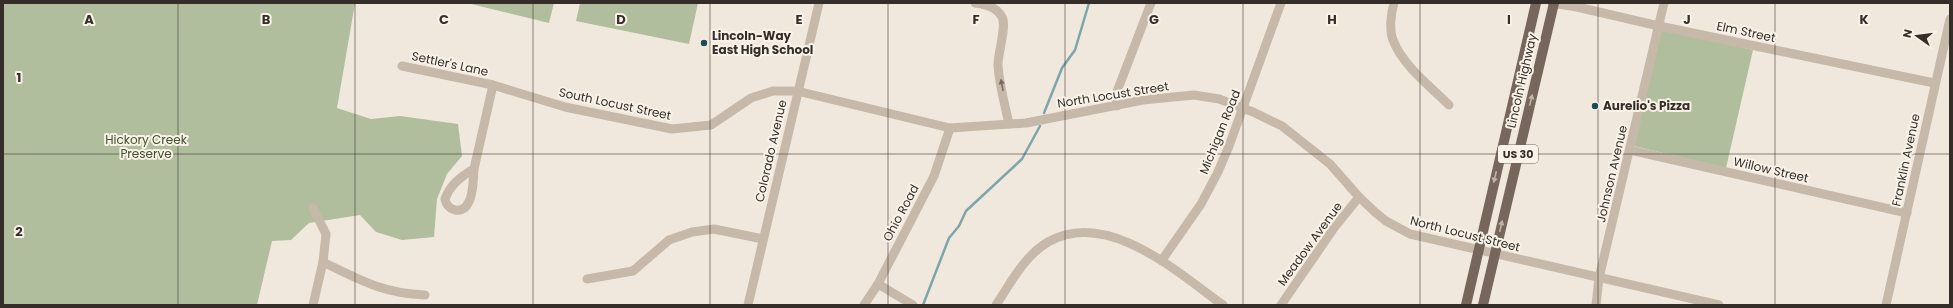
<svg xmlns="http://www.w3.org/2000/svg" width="1953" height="308" viewBox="0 0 1953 308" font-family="Poppins,sans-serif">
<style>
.green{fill:#b1be9d}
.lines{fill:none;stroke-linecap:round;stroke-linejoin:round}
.stream{stroke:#7da6ab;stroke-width:2.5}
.street{stroke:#c7b9a9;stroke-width:9}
.primary{stroke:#76665b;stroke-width:10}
.oneway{fill:#776c62}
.oneway2{fill:#beb3a9}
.grid{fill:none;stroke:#352d28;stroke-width:1;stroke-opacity:0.55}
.poi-dot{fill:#214c53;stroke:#f8f2e8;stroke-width:1.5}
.labels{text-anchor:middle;stroke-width:4;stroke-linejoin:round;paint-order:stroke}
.shield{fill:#f8f2e8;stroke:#706862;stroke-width:1}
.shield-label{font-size:11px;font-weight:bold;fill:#352d28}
.street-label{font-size:12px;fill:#352d28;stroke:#f8f2e8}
.poi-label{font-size:12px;font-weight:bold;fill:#352d28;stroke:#f8f2e8;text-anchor:start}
.park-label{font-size:12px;fill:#42512e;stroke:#f8f2e8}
.grid-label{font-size:13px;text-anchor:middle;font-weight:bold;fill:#352d28;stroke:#f8f2e8;stroke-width:4;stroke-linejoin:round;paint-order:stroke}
</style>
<rect width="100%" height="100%" fill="#f0e8dc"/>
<!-- green -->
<g class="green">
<path d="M3 3H355L337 108 371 119 400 116 458 124 462 156 447 174 437 199 434 237 402 240 376 232 360 215 309 223 291 240 272 241 257 305H3Z"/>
<path d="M467 3H554L549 23Z"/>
<path d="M580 3H698L689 44 576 21Z"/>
<path d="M1661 28 1753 50 1726 168 1634 146Z"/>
</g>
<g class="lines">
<!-- stream -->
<g class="stream">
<path d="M1044 113 1062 68 1075 50 1089 3"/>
<path d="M923 305 949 238 959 226 966 211 1022 159 1040 126"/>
</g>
<!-- street -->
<g class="street">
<path d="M975 3C986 5 996 6 1002 17 1007 26 998 52 998 65 999 84 1005 105 1009 124"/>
<path d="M1394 3C1391 13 1389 30 1393 40 1403 66 1430 86 1449 105"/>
<path d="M1552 3 1577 7 1659 26 1934 83"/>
<path d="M402 66 493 85 565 107 672 129 711 125 751 98 773 91H797L950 128 1026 123 1143 100 1194 95 1219 99 1253 112 1282 126 1330 164 1359 197 1376 213 1386 221 1410 234 1719 305"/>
<path d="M1117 106 1116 94 1151 3"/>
<path d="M1630 150 1907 213"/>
<path d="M474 169C473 181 474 213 455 210 448 208 446 204 445 199 450 185 461 176 474 169L493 85"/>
<path d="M313 208 326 234 323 262 313 305"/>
<path d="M1162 260 1201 204 1218 172 1229 146 1281 3"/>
<path d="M323 262C360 280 382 293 425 295"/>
<path d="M587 279 633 271 669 240 692 232 714 229 763 239"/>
<path d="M878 284 913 305"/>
<path d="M748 305 819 3"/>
<path d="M864 305 878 284 934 176 950 128"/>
<path d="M996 305C1010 284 1025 255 1048 242 1107 208 1177 272 1223 305"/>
<path d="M1281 305 1334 228 1359 197"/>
<path d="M1596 305 1599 278 1664 3"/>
<path d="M1886 305 1950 19"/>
</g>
<!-- primary -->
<g class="primary">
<path d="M1466 305 1536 3"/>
<path d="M1483 305 1554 3"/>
</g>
</g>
<!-- one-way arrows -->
<defs><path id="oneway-solid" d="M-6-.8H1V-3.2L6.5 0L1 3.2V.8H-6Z"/></defs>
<use class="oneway" href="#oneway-solid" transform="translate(1002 85) rotate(-101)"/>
<g class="oneway2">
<use href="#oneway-solid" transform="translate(1531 100) rotate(-76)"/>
<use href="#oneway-solid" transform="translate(1495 177) rotate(103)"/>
<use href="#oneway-solid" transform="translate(1501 226) rotate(-77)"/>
</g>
<!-- grid -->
<path class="grid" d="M178 3V305M355 3V305M533 3V305M710 3V305M888 3V305M1065 3V305M1243 3V305M1420 3V305M1598 3V305M1775 3V305M3 154H1950"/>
<!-- markers -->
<g class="poi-dot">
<circle cx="704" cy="43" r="4"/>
<circle cx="1595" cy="106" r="4"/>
</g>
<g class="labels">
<!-- shield labels -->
<rect class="shield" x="1498" y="145" width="40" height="18" rx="3"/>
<g class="shield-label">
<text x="1518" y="158">US 30</text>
</g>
<!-- street labels -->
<g class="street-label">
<text transform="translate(1746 32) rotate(12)" y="4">Elm Street</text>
<text transform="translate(450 64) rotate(12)" y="4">Settler's Lane</text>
<text transform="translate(1522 81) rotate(-77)" y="4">Lincoln Highway</text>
<text transform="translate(1113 95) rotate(-9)" y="4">North Locust Street</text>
<text transform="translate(615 104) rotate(12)" y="4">South Locust Street</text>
<text transform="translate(1220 132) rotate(-68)" y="4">Michigan Road</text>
<text transform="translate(771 151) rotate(-77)" y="4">Colorado Avenue</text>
<text transform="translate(1906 160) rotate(-78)" y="4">Franklin Avenue</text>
<text transform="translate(1771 170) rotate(13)" y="4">Willow Street</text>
<text transform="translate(1612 174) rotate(-77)" y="4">Johnson Avenue</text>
<text transform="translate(901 213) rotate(-62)" y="4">Ohio Road</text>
<text transform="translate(1465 234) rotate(14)" y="4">North Locust Street</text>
<text transform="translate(1310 244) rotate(-54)" y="4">Meadow Avenue</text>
</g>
<!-- poi labels -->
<g class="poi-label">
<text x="712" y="40">Lincoln-Way<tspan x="712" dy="14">East High School</tspan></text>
<text x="1603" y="110">Aurelio's Pizza</text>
</g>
<!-- park labels -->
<g class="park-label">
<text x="146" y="144">Hickory Creek<tspan x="146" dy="14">Preserve</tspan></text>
</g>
</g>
<g class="grid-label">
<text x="89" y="24">A</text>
<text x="266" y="24">B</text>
<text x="444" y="24">C</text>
<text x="621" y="24">D</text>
<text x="799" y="24">E</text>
<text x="976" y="24">F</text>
<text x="1154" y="24">G</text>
<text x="1332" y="24">H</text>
<text x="1509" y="24">I</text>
<text x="1687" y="24">J</text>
<text x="1864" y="24">K</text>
<text x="19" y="82">1</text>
<text x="19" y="236">2</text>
</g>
<!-- border -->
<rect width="1953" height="308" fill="none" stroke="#352d28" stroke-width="8"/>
<!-- north arrow -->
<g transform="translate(1917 36) rotate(284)" stroke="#f8f2e8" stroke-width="3" paint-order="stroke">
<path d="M0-3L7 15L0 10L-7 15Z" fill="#352d28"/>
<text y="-6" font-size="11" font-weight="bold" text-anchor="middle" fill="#352d28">N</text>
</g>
</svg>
